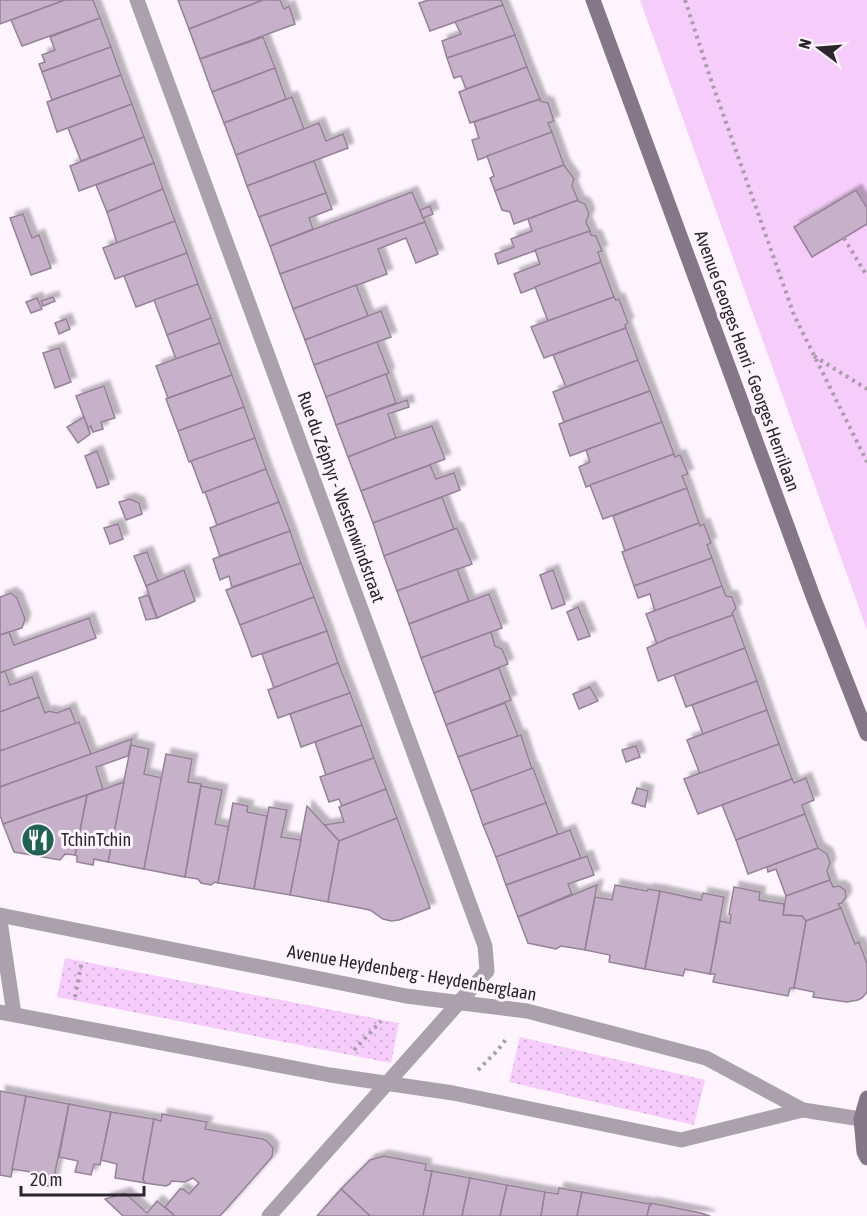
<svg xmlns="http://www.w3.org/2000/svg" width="867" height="1216" viewBox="0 0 867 1216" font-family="'Asap Condensed',sans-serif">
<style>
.grass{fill:url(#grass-dots)}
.green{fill:#f6cdfa}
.building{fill:#c7b0c9;stroke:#968199;stroke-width:1.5;filter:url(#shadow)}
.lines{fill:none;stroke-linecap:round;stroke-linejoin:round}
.path{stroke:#a79ea8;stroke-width:4;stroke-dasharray:3 4.5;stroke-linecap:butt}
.street{stroke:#aba1ac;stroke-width:15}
.secondary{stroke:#857787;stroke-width:15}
.labels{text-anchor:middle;stroke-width:6;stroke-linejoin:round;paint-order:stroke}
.street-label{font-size:18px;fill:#2d252e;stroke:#fdf4fe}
.poi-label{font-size:18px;fill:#2d252e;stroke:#fdf4fe;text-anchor:start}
</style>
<defs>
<pattern id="grass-dots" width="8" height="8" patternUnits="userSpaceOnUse" patternTransform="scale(1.5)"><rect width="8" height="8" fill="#f6cdfa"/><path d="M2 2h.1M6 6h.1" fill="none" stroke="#d3b0d7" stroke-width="1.8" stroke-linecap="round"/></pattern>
<filter id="shadow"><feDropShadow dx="5.5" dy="-5.5" stdDeviation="1.5" flood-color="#0004"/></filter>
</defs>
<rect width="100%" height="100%" fill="#fdf4fe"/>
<!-- grass -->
<g class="grass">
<path d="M65 958 399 1023 391 1063 57 997Z"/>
<path d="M520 1037 705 1080 694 1125 509 1082Z"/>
</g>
<!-- green -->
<path class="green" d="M640 0H867V630Z"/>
<!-- building -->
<g class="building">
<path d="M0 0H65L0 24Z"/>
<path d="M65 0H93L100 18 22 46 11 20Z"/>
<path d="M178 0H263L189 29Z"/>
<path d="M263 0H280L284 9 289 6 295 24 200 59 189 29Z"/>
<path d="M429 0H501L503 5 430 31 419 3Z"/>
<path d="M503 5 515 35 447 58 442 41 461 34 455 22Z"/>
<path d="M100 18 111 47 42 72 39 64 45 62 42 55 55 50 50 37Z"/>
<path d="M515 35 527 67 466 89 461 76 454 78 447 58Z"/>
<path d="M263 37 275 68 212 92 200 59Z"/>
<path d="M111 47 121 75 52 100 42 72Z"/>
<path d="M527 67 540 99 470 123 459 92Z"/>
<path d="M275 68 286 99 224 123 212 92Z"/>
<path d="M121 75 132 104 57 132 47 102Z"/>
<path d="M292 97 304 129 236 155 224 123Z"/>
<path d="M540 99V101L548 103 554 121 548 123 552 132 478 160 472 140 479 138 474 122Z"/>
<path d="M132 104 144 137 81 161 68 128Z"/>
<path d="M319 123 326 141 343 134 348 148 247 186 236 155Z"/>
<path d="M552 132 564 165 495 191 490 178 494 176 487 156Z"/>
<path d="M144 137 154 163 79 191 70 166Z"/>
<path d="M314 161 326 193 259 217 247 186Z"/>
<path d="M154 163 163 189 107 212 96 185Z"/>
<path d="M564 165 574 179 572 186 578 200 514 224 510 212 502 210 495 191Z"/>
<path d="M163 189 175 221 117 243 107 212Z"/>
<path d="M856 190 867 208V224L812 257 794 227Z"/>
<path d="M412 192 425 222 280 274 270 246Z"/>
<path d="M326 193 332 209 309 218 313 229 270 246 259 217Z"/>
<path d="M578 200V201L585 204 589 214 586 222 590 231 498 264 495 254 514 247 511 239 532 231 528 219Z"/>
<path d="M430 206 433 214 423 218 420 210Z"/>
<path d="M23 214 32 238 39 235 51 268 31 275 10 218Z"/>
<path d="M175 221 187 253 115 279 103 248Z"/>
<path d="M425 222 438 254 416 263 406 238 378 249 387 274 293 309 280 274Z"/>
<path d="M590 231 591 235 596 236 602 251 598 252 601 262 521 293 514 274 540 264 535 250Z"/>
<path d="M187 253 198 284 136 307 124 276Z"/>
<path d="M601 262 614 297 548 321 535 287Z"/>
<path d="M198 284 211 318 167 335 154 300Z"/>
<path d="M356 285 368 316 305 340 293 309Z"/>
<path d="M53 297 55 301 43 306 41 301Z"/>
<path d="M614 297 616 300 619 299 628 323 625 325 626 328 544 358 531 327Z"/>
<path d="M37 298 42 309 31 313 26 302Z"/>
<path d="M381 311 391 337 314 365 305 340Z"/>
<path d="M211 318 220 343 176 359 167 335Z"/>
<path d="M66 319 70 329 59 334 55 323Z"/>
<path d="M626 328 638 360 566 387 553 355Z"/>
<path d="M377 342 389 373 326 397 314 365Z"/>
<path d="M220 343 232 375 168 398 156 366Z"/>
<path d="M59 348 71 382 55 388 43 353Z"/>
<path d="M638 360 650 391 564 422 553 392Z"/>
<path d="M386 374 396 403 336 425 326 397Z"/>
<path d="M232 375 244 407 178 431 166 399Z"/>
<path d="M104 386 115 418 101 422 103 429 93 432 91 426 88 428 76 396Z"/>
<path d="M650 391 662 422 570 456 559 424Z"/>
<path d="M407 400 409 407 388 414 396 438 348 457 336 425Z"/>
<path d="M244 407 255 438 189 462 178 431Z"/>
<path d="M84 417 90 434 78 443 67 427Z"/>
<path d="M662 422 674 454 586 487 579 467 590 462 586 450Z"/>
<path d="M432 426 445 459 361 491 348 457 396 438Z"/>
<path d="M255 438 266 469 203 493 191 461Z"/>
<path d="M97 451 109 484 97 488 85 456Z"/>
<path d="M674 454 675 457 680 455 688 474 682 476 687 488 603 519 590 485Z"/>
<path d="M430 465 436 479 454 473 460 490 373 523 361 491Z"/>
<path d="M266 469 279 502 217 525 205 492Z"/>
<path d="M687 488 699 523 625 551 613 516Z"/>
<path d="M442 497 454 529 384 556 373 523Z"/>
<path d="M130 499 139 503 142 514 126 520 119 502Z"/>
<path d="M279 502 290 531 220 556 210 528Z"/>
<path d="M699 523 700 526 704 524 711 543 707 545 712 558 634 586 622 552Z"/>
<path d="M118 524 123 539 110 544 104 528Z"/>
<path d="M457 528 472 564 397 591 384 556Z"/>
<path d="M290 531 301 563 232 587 229 576 220 580 213 559Z"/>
<path d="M147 552 158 581 146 586 134 556Z"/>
<path d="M712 558 722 586 655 611 650 594 638 598 634 586Z"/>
<path d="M301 563 314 597 240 625 226 590Z"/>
<path d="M457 569 469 601 409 624 397 591Z"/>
<path d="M184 570 195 601 157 618 146 586Z"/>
<path d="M553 570 565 604 552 609 540 575Z"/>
<path d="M722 586 726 596 732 597 736 608 732 613 733 615 667 639 657 644 646 614Z"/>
<path d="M11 593 17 598 25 619 22 628 0 635V597Z"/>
<path d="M489 594 502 628 421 658 409 624Z"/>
<path d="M148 595 157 618 146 620 139 598Z"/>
<path d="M314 597 327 631 252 657 240 625Z"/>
<path d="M578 607 590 636 578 640 567 612Z"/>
<path d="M733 615 745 648 658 681 647 648 667 639Z"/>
<path d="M89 618 96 638 0 673V635L9 632 14 645Z"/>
<path d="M327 631 338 663 274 688 262 654Z"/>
<path d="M491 632 495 646 502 649 508 664 434 693 421 658Z"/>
<path d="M745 648 757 681 686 707 674 675Z"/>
<path d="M338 663 350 693 278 718 268 690Z"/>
<path d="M499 668 511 700 446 725 434 693Z"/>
<path d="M5 671 10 685 32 677 39 697 0 712V673Z"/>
<path d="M757 681 767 710 703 734 692 705Z"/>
<path d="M590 687 598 701 579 709 573 694Z"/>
<path d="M350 693 362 725 301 747 290 714Z"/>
<path d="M39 697 45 713 49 711 57 713 70 708 76 724 0 751V712Z"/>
<path d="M505 703 518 736 458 757 446 725Z"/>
<path d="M767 710 779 744 700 774 687 740Z"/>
<path d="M79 722 91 754 0 787V751Z"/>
<path d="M362 725 374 758 326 775 315 742Z"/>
<path d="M521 735 532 769 471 791 458 757Z"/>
<path d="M132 739 128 756 96 767 103 789 3 824 0 815V787Z"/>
<path d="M779 744 792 779 698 814 684 779Z"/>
<path d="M131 745 149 749 144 774 162 778 144 869 108 862Z"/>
<path d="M636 746 640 757 626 762 622 750Z"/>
<path d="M166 754 192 759 188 782 201 784 185 877 144 869Z"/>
<path d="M374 758 386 789 342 806 339 799 329 802 320 777Z"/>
<path d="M533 768 546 803 483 825 471 791Z"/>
<path d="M806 778 814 800 802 805 805 814 736 840 722 805 792 779 794 783Z"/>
<path d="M124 782 108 862 94 859 93 865 77 862V856L75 855 87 795Z"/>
<path d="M201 786 222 790 215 824 229 827 218 883 215 882 211 885 201 883 198 879 185 877Z"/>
<path d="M637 788 648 791 645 807 632 803Z"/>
<path d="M386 789 397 818 339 841 324 825 344 822 339 807Z"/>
<path d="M87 795 75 855 65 854 60 860 14 852 3 824Z"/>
<path d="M233 803 248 806 247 812 267 816 254 889 218 883Z"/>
<path d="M546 803 558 834 496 857 483 825Z"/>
<path d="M307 806 339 841 328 902 290 895Z"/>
<path d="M269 807 287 810 281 837 301 840 290 895 254 889Z"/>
<path d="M805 814 818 848 748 874 736 840Z"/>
<path d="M397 818 430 908 399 920 391 921 383 919 370 910 328 902 339 841Z"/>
<path d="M570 830 581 858 506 885 496 857Z"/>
<path d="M818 848 827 854 830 863 827 871 830 880 786 896 776 869 768 872 767 867Z"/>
<path d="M587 856 594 875 568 884 572 894 518 917 506 885Z"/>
<path d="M830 880 833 887 839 886 845 890 846 897 842 903 838 904 841 908 806 921 802 916 783 915 786 896Z"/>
<path d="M597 885 585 950 561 946 556 949 528 943 518 917Z"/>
<path d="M615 885 647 891 648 889 660 891 645 969 609 962 610 955 585 950 595 897 612 900Z"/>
<path d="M734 887 760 892 759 900 784 904 783 915 802 916 806 921 794 988H790L788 996 713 982 715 974H710L720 921 730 923 731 915 729 914Z"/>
<path d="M660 891 701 900 703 893 724 897 710 974 685 969 683 976 645 969Z"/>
<path d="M841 908 855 944 859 942 867 964V992L862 998 858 1000 847 1002 813 997 814 992 794 988 806 921Z"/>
<path d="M0 1091 26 1096 11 1177 0 1175Z"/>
<path d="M26 1096 69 1104 52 1187 42 1185 38 1182 37 1173 12 1169Z"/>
<path d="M69 1104 111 1112 100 1165 94 1164 91 1175 75 1172 78 1161 59 1157Z"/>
<path d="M111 1112 154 1119 143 1179 145 1183 115 1178 117 1164 101 1160Z"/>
<path d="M162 1114 207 1122 205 1129 263 1139 267 1141 273 1148 272 1157 220 1216H175L165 1207 180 1189H183L189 1194 199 1183 193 1178 185 1182 171 1181 170 1184 166 1186 145 1183 143 1179 154 1119 161 1121Z"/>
<path d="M384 1156 426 1164 425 1170 432 1171 423 1216H370L341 1189 370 1160Z"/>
<path d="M432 1171 470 1178 462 1216H423Z"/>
<path d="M470 1178 507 1185 500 1216H462Z"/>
<path d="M507 1185 545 1192 541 1216H500Z"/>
<path d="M559 1188 582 1192 577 1216H541L545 1192 558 1194Z"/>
<path d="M341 1189 370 1216H317Z"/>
<path d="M582 1192 650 1204 647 1216H577Z"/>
<path d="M125 1193 147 1213 157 1201 175 1216H123L105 1199Z"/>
<path d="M651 1203 701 1213 710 1216H647L650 1204 651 1205Z"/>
</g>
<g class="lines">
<!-- path -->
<g class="path">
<path d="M685 0 711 80 794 315 867 462"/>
<path d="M844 238 867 276"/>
<path d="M814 356 867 389"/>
<path d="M75 997 82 960"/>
<path d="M354 1050 381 1021"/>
<path d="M478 1070 497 1051 507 1038"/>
</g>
<!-- street -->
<g class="street">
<path d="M137 0 485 946 487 971 269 1216"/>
<path d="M0 915 406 996 527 1011 706 1058 803 1110 861 1119"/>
<path d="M0 921 14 1014"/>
<path d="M0 1012 330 1075 453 1093 681 1140 803 1110"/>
</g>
<!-- secondary -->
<g class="secondary">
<path d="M593 0 814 599 867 734"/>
<path d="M867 1098 861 1119 864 1152 867 1158"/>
</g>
</g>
<!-- icons -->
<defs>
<symbol id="restaurant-disc" viewBox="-11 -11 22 22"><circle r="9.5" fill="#216352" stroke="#fdf4fe"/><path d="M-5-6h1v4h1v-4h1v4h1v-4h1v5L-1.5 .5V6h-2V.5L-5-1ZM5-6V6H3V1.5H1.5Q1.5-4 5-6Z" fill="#fff"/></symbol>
</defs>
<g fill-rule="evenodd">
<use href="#restaurant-disc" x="19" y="821" width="38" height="38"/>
</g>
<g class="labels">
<!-- street labels -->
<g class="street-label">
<text transform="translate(747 361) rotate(70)" y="6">Avenue Georges Henri - Georges Henrilaan</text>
<text transform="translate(341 497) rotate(70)" y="6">Rue du Zéphyr - Westenwindstraat</text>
<text transform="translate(412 973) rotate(10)" y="6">Avenue Heydenberg - Heydenberglaan</text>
</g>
<!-- poi labels -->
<g class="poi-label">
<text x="61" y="846">TchinTchin</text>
</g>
</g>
<!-- north arrow -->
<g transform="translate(819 48) rotate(286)" stroke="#fdf4fe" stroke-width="4.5" paint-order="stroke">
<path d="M0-4.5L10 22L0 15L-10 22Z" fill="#2d252e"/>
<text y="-9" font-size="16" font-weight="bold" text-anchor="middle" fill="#2d252e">N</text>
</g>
<!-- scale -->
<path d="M21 1186v9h123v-9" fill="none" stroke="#2d252e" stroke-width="3"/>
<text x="30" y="1186" font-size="18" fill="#2d252e" stroke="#fdf4fe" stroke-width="4.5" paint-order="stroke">20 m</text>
</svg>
